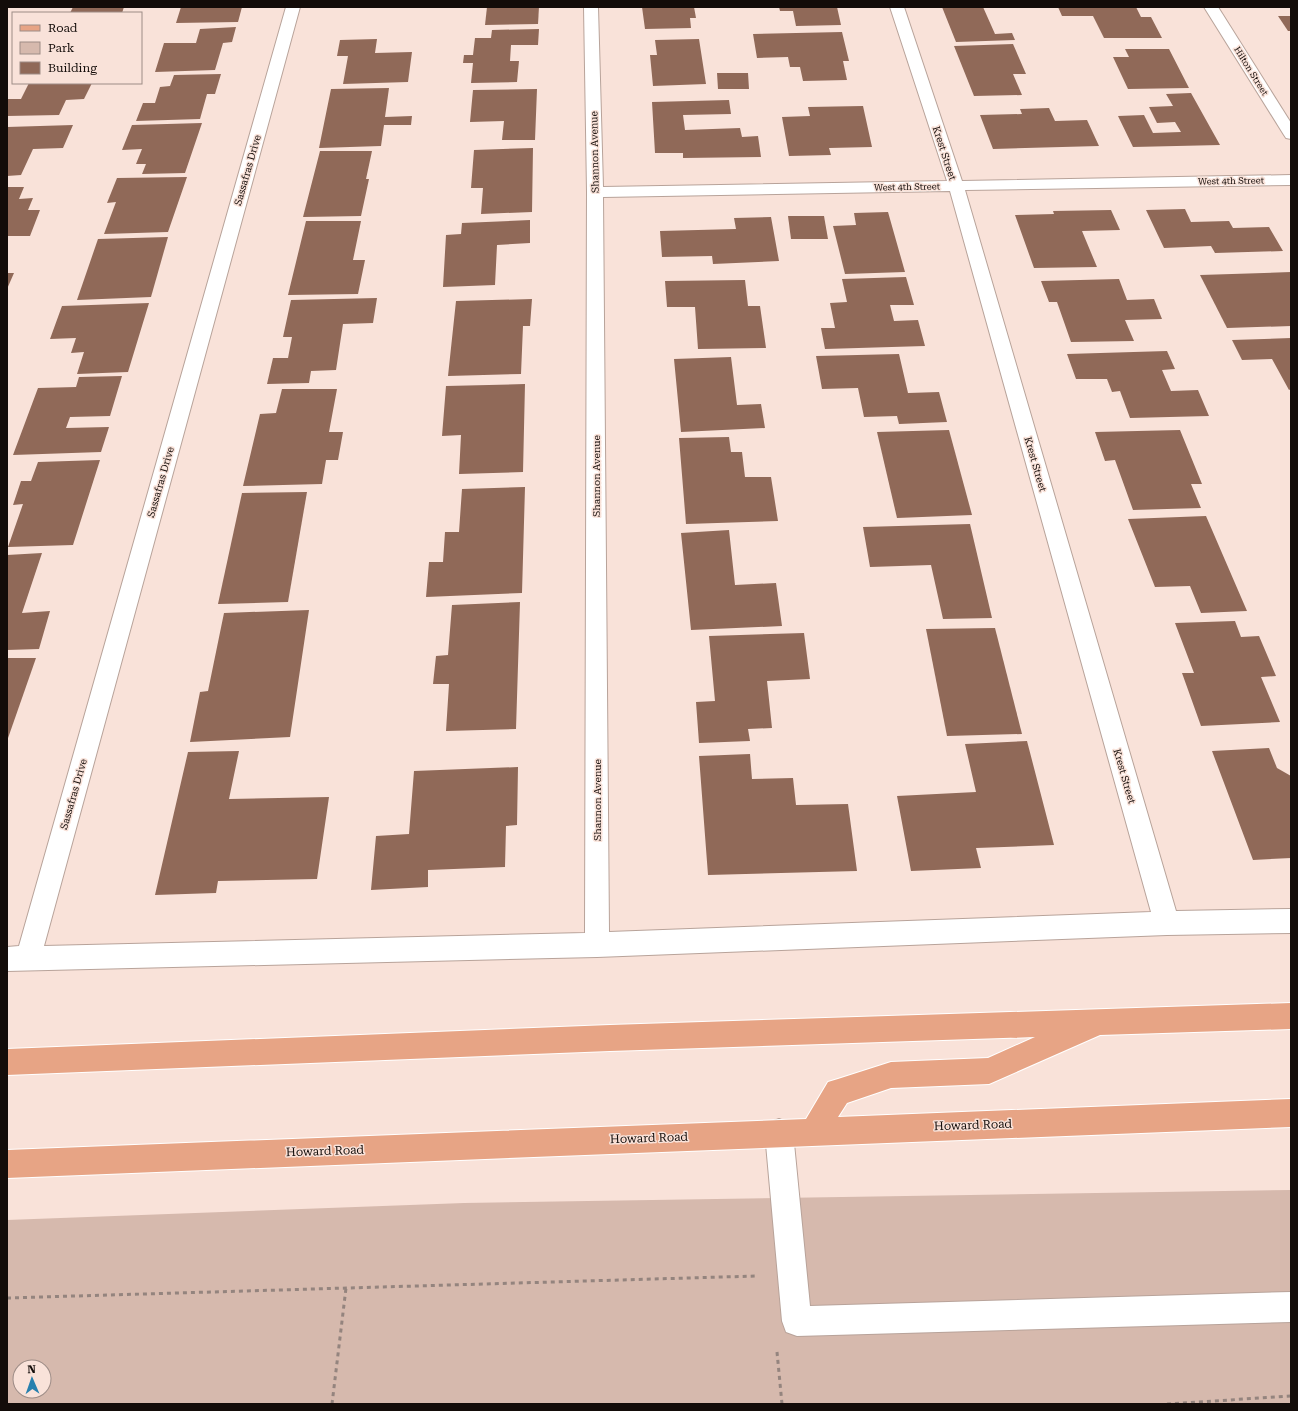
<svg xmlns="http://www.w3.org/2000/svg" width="1298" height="1411" viewBox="0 0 1298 1411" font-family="'Roboto Serif',serif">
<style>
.green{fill:#d6b9ad;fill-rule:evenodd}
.building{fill:#906958}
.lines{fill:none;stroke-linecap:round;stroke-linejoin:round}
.minor-casing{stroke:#b8a39a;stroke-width:2}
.major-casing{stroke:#fff;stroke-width:2}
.path{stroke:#94847e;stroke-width:3;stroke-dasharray:4 4;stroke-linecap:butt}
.minor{fill:#fff;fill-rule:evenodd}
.major{fill:#e7a485;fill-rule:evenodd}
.labels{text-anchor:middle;stroke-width:3;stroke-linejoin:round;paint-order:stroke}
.far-street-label{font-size:9px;fill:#130c09;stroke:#f9e2d9}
.street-label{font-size:10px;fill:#130c09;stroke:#f9e2d9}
.near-street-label{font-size:12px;fill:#130c09;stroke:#f9e2d9}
</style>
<rect width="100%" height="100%" fill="#f9e2d9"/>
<!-- green -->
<path class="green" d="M1291 1190V1404H7V1220L464 1203ZM20 1367H44V1391H20Z"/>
<!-- building -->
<g class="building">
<path d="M73 7H124L122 13H70Z"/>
<path d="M181 7H242L238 22 176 23Z"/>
<path d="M487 7H539L538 24 485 25Z"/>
<path d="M642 7H694L696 18H690L691 28 645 29Z"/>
<path d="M779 7H837L841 25 796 26 793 11H780Z"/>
<path d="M942 7H983L995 34 1012 33 1015 40 956 42Z"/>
<path d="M1058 7H1136L1141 17H1151L1162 38H1104L1093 16H1062Z"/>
<path d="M1278 16H1291V31H1288Z"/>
<path d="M236 27 232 42 223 43 215 70 155 72 164 43H196L200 29Z"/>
<path d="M539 29 538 45H511L510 61H519L517 82 471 83 473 63H463L464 55H473L475 38H491L492 30Z"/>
<path d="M842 32 849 61H843L847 80 803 81 800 67H790L788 57 757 58 753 34Z"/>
<path d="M377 39 375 53 412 52 408 82 343 84 348 56H337L340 40Z"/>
<path d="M699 39 706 84 653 86 650 55H657L655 40Z"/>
<path d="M1013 44 1026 74H1013L1022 95 974 96 954 46Z"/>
<path d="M1125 49H1169L1189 88 1128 89 1113 57H1129Z"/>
<path d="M717 73H748L749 89H718Z"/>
<path d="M221 74 215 94H207L200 119 136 121 143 103H155L160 87 170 86 174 75Z"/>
<path d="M29 83H92L84 99 66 100 59 115 7 116V99H21Z"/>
<path d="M389 88 385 117 412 116 411 125H384L381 146 319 148 331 89Z"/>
<path d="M537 89 535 140H502L504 121 470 122 473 90Z"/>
<path d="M1191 93 1220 145 1133 147 1118 116 1144 115 1153 133 1181 132 1175 122 1157 123 1149 107 1173 106 1166 94Z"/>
<path d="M729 100 731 114 683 115 685 130 740 128 742 137 758 136 761 157 683 158V153H655L652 102Z"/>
<path d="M863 106 872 147 829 148 831 155 789 156 782 117 810 116 808 107Z"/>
<path d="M1049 108 1055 121 1087 120 1099 146 993 149 980 115 1022 114 1020 109Z"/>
<path d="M202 123 185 173 142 174 146 164H136L142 149 122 150 132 125Z"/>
<path d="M73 125 63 148 33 149 21 175 7 176V127Z"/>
<path d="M533 148 532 212 481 214 483 188H471L474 150Z"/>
<path d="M320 151H372L366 179H369L361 216 303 217Z"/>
<path d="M187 177 168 232 104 234 116 202 107 203 117 178Z"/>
<path d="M7 187H24L19 199 33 198 28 210H40L30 236H7Z"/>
<path d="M1185 209 1191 222 1229 221 1233 228 1269 227 1283 251 1215 253 1211 246 1164 248 1146 210Z"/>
<path d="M1111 210 1120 230 1082 231 1097 267 1034 268 1015 215 1054 214 1053 211Z"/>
<path d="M888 212 905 272 845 274 833 226 856 225 854 213Z"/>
<path d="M788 216H824L828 239H791Z"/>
<path d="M771 217 779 261 713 264 712 256 662 257 660 231 736 229 734 218Z"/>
<path d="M530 220V243L497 245 495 285 443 287 446 235 461 234 462 223Z"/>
<path d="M306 221H361L353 260H365L358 294 288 295Z"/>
<path d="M168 237 151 297 77 300 98 239Z"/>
<path d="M1291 272V326L1227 328 1200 275Z"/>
<path d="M7 273H14L7 289Z"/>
<path d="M906 277 914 305H890L894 321 918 320 925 346 825 349 821 328H835L830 303 847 302 842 279Z"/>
<path d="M1119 279 1127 300 1154 299 1162 319 1125 320 1134 341 1071 342 1057 302H1049L1041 281Z"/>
<path d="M745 280 748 306H760L766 348 698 349 695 307H667L665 281Z"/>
<path d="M377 298 373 323 343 324 336 370 311 371 309 383 267 384 273 358H288L292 337H283L291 300Z"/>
<path d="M532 299 530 326H523L521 374 448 376 456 301Z"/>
<path d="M149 303 128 372 77 374 84 352 71 353 76 338 50 339 62 306Z"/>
<path d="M1291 338V389L1289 390 1272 359 1242 360 1232 340Z"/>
<path d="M1167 351 1175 369 1162 370 1171 391 1198 390 1209 416 1130 418 1120 391 1112 392 1107 379H1076L1067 354Z"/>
<path d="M899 354 908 393 939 392 947 422 899 424 897 416 864 417 858 388 822 389 816 356Z"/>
<path d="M731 357 737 405 761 404 765 428 681 432 674 359Z"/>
<path d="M122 376 110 416 70 417 66 428 109 427 101 452 13 455 38 388 76 387 79 377Z"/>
<path d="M525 384 523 472 459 474 461 435 442 436 446 386Z"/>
<path d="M282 389H337L329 432H343L338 460H326L322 484 243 486 260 414 276 413Z"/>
<path d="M949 430 972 515 897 518 877 432Z"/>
<path d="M1180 430 1202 484H1191L1201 508 1133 510 1115 460 1105 461 1095 432Z"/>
<path d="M729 437 731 452H742L745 477H771L778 521 686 524 679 438Z"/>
<path d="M100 460 73 545 8 547 23 504 13 505 21 481H31L38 462Z"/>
<path d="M525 487 522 593 426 597 429 562H443L445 532H459L462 489Z"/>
<path d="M307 492 288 602 218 604 242 493Z"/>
<path d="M1206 516 1247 611 1201 613 1190 586 1155 587 1128 519Z"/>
<path d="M970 524 992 618 943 619 931 565 870 567 863 527Z"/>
<path d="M729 530 735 585 776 583 782 626 691 630 681 533Z"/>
<path d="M42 553 22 613 50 611 39 649 7 650V555Z"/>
<path d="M520 602 516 729 446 731 449 684H433L436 656 448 655 452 605Z"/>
<path d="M309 610 290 737 190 742 200 692 208 691 224 613Z"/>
<path d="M1235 621 1241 637 1259 636 1276 676 1261 677 1280 722 1201 726 1182 673H1194L1175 623Z"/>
<path d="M995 628 1022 734 947 736 926 629Z"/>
<path d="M804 633 810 679 767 681 772 728 748 729 750 741 699 743 696 702 715 701 709 636Z"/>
<path d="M7 658H36L7 741Z"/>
<path d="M1027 741 1054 845 976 848 981 868 911 871 897 796 976 792 965 744Z"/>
<path d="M1269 748 1277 768 1291 776V858L1253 860 1212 751Z"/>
<path d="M239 751 229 799 329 797 317 879 218 881 216 893 155 895 188 752Z"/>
<path d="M750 754 752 779 793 778 796 805 848 804 857 871 708 875 699 756Z"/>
<path d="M518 767 517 825 506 826 505 867 428 870V887L371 890 376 836 409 834 414 771Z"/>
</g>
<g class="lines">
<defs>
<g id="minor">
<path d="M286 7H300L44 946 585 933 587 192 584 7H598L603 187 947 181 890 7H904L962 181 1291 175V185L965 190 1176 911 1291 909V933L1167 935 597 957 7 971V947L19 946ZM950 191 1151 912 609 932 603 197Z"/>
<path d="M1204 7H1218L1291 123V139L1286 138 1284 135Z"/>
<path d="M779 1119 789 1123 793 1133 810 1306 1291 1292V1322L797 1336 786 1332 782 1321 765 1133 769 1123Z"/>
</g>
<path id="major" d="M1291 1003V1029L1100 1035 989 1084 891 1088 847 1103 838 1117 1291 1099V1127L7 1178V1150L806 1119 828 1082 838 1079 891 1062 988 1058 1035 1037 610 1051 7 1075V1049L610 1025Z"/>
</defs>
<!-- minor casing -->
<use href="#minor" class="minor-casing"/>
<!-- major casing -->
<use href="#major" class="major-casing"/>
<!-- path -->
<g class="path">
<path d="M7 1298 756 1276"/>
<path d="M777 1352 782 1404"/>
<path d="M332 1404 346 1288"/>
<path d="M1167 1404 1291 1396"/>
</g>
<!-- minor -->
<use href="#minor" class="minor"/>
<!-- major -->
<use href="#major" class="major"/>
</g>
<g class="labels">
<!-- far-street labels -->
<g class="far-street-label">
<text transform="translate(1251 71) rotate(58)" y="3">Hilton Street</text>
<text transform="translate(1231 181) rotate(-1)" y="3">West 4th Street</text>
<text transform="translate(907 187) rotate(-1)" y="3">West 4th Street</text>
</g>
<!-- street labels -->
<g class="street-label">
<text transform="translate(594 152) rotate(-91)" y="4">Shannon Avenue</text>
<text transform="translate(945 153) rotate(72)" y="4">Krest Street</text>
<text transform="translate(247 170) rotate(-74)" y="4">Sassafras Drive</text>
<text transform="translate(1036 464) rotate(74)" y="4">Krest Street</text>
<text transform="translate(596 476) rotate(-90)" y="4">Shannon Avenue</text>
<text transform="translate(160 482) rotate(-74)" y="4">Sassafras Drive</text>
<text transform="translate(1125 776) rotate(74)" y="4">Krest Street</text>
<text transform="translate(73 794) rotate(-74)" y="4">Sassafras Drive</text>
<text transform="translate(597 800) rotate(-90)" y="4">Shannon Avenue</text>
</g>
<!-- near-street labels -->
<g class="near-street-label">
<text transform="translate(973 1125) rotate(-2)" y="4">Howard Road</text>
<text transform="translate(649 1138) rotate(-2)" y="4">Howard Road</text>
<text transform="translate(325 1151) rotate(-2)" y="4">Howard Road</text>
</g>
</g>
<!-- border -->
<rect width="1298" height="1411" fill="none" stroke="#130c09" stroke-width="16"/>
<!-- legend -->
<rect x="12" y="12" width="130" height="72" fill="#f9e2d9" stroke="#9d8c86"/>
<rect x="20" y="25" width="20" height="6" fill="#e7a485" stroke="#9d8c86"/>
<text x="48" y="32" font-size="12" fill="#130c09">Road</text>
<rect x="20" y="42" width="20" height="12" fill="#d6b9ad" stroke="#9d8c86"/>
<text x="48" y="52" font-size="12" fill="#130c09">Park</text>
<rect x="20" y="62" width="20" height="12" fill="#906958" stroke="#9d8c86"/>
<text x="48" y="72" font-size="12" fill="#130c09">Building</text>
<!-- north arrow -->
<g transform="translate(32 1379) rotate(358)"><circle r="19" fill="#f9e2d9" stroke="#9d8c86"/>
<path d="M0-3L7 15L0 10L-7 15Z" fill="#2880ae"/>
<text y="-6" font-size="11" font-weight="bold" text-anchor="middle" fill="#130c09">N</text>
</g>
</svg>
